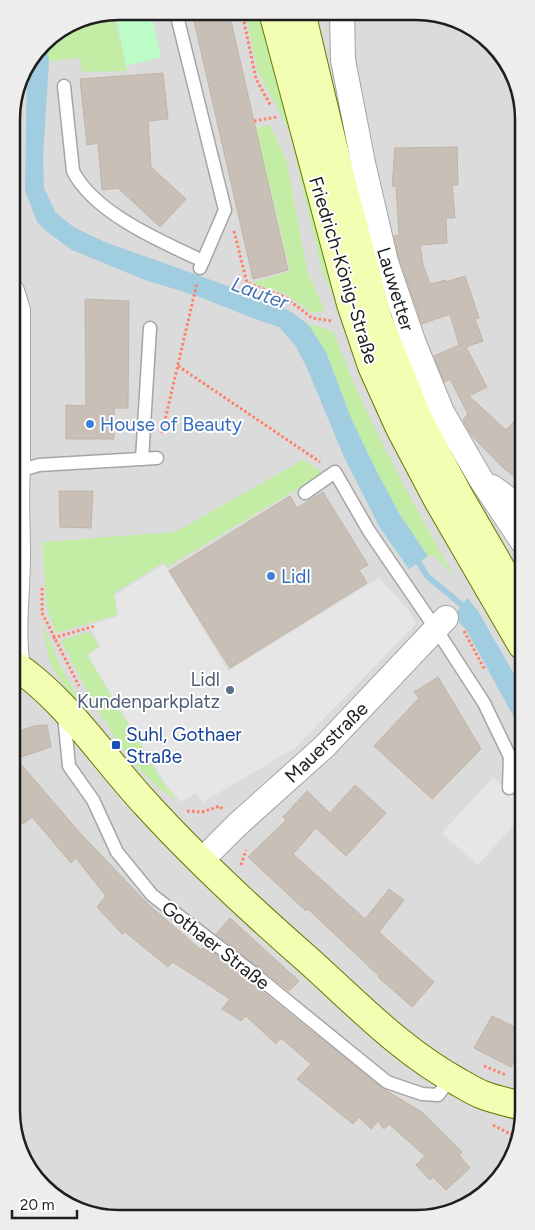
<svg xmlns="http://www.w3.org/2000/svg" width="535" height="1230" viewBox="0 0 535 1230" font-family="Figtree,sans-serif">
<style>
.residential{fill:#dcdbdb}
.grass{fill:#c3eda5}
.park{fill:#bdfdc7}
.parking{fill:#e6e6e6}
.water{fill:#a0cde0}
.lines{fill:none;stroke-linecap:round;stroke-linejoin:round}
.stream{stroke:#a0cde0;stroke-width:6}
.building{fill:#c8bfb6;stroke:#c2b4a4}
.lane-casing{stroke:#a5a5a5;stroke-width:15}
.street-casing{stroke:#a5a5a5;stroke-width:26}
.secondary-casing{stroke:#637a00;stroke-width:30}
.path{stroke:#ff8065;stroke-width:3;stroke-dasharray:2.5 2.5;stroke-linecap:butt}
.lane{stroke:#fff;stroke-width:12}
.street{stroke:#fff;stroke-width:24}
.secondary{stroke:#f4feb3;stroke-width:28}
.shop-dot{fill:#3f7fe0;stroke:#fff;stroke-width:2}
.service-dot{fill:#5c6f8a;stroke:#fff;stroke-width:2}
.transit-dot{fill:#1a4fb4;stroke:#fff;stroke-width:2}
.labels{text-anchor:middle;stroke-width:4;stroke-linejoin:round;paint-order:stroke}
.street-label{font-size:19px;fill:#1e1e1e;stroke:#fff}
.shop-label{font-size:19px;fill:#366cbe;stroke:#fff;text-anchor:start}
.service-label{font-size:19px;fill:#4e5e75;stroke:#fff;text-anchor:end}
.transit-label{font-size:19px;fill:#164399;stroke:#fff;text-anchor:start}
.water-label{font-size:20px;font-style:italic;fill:#4473b4;stroke:#fff}
.rim{fill:none;stroke:#1e1e1e;stroke-width:2.5}
</style>
<rect width="100%" height="100%" fill="#f0ece3"/>
<!-- residential -->
<path class="residential" d="M119 11 437 13 487 38 520 91 523 1118 497 1182 444 1215 98 1217 48 1192 15 1139 12 112 22 71 48 38 78 19Z"/>
<!-- grass -->
<g class="grass">
<path d="M113 12 127 71 82 72 80 58 49 61 47 39 78 19Z"/>
<path d="M245 12H260L344 317 323 274 289 130 258 71Z"/>
<path d="M270 125 286 159 307 270 325 311 312 313 286 294 252 283 290 271 256 128Z"/>
<path d="M308 324 333 331C342 352 349 374 359 395 388 458 421 518 455 578L434 555 428 556 400 515 375 468 351 418 326 352Z"/>
<path d="M303 460 324 473 167 567 164 562 114 593 117 615 56 633 47 608 42 542 175 532Z"/>
<path d="M41 619 60 666 87 713 62 682 50 663Z"/>
<path d="M90 632 99 646 87 655 163 783 180 802C173 797 164 792 158 787 114 749 87 690 61 640Z"/>
</g>
<!-- park -->
<path class="park" d="M119 11H151L161 57 126 66 115 12Z"/>
<!-- parking -->
<g class="parking">
<path d="M164 564 228 671 379 578 408 609 416 624 295 748 203 802 196 793 180 802 164 782 88 656 100 646 89 625 118 616 115 595Z"/>
<path d="M493 777 522 804V816L478 865 442 833Z"/>
</g>
<!-- water -->
<g class="water">
<path d="M47 39 49 61 43 157 44 188 56 213 75 228 105 242 270 301 293 313 308 324 326 352 351 418 375 468 400 515 428 556 409 569 380 528 344 457 307 368 295 345 279 327 255 319 197 296 145 280 72 250 46 231 37 222 25 190 27 65Z"/>
<path d="M467 598 478 611 522 688V732L467 631 454 616Z"/>
</g>
<g class="lines">
<!-- stream -->
<path class="stream" d="M414 555 427 576 468 610"/>
</g>
<!-- building -->
<g class="building">
<path d="M192 12H229L288 270 253 279Z"/>
<path d="M163 73 168 119 148 121 151 167 186 199 160 227 118 188 102 190 98 143 87 145 80 79Z"/>
<path d="M457 147 458 185H452L455 218H446L447 243 420 245 423 265 430 284 446 280V282L465 276 479 318 475 319 483 341 466 347 487 387 469 396 506 430 521 414V482L501 466 472 436 463 420 468 414 450 379 444 382 434 356 459 345 450 314 422 324 399 258 394 236 399 235 396 186H392L395 148Z"/>
<path d="M85 299 129 301 128 408H114V439H66V405L86 406Z"/>
<path d="M59 491H93L91 528 60 527Z"/>
<path d="M323 492 368 565 359 570 367 583 230 668 169 571 290 496 297 508Z"/>
<path d="M438 677 481 749 432 799 374 746 419 698 414 692Z"/>
<path d="M47 725 51 747 21 757 14 738V733L34 726Z"/>
<path d="M14 756 79 832 149 905 201 950 205 946 382 1088 422 1112 462 1152 459 1155 470 1168 446 1190 433 1177 430 1180 416 1165 425 1156 389 1124 384 1129 378 1121 371 1129 359 1117 353 1124 297 1079 311 1064 281 1038 276 1044 246 1016 241 1021 222 1009 230 999 173 962 168 967 125 932 122 934 97 907 106 896 76 858 71 863 32 817 23 824 14 812Z"/>
<path d="M355 785 386 813 346 856 316 828 293 854 365 919 389 889 404 900 379 932 434 982 412 1007 378 977 379 976 308 909 306 911 248 857 286 820 283 817 307 791 330 813Z"/>
<path d="M230 918 299 981 289 991 216 934Z"/>
<path d="M492 1016 523 1031V1043L511 1067 474 1048Z"/>
</g>
<g class="lines">
<defs>
<g id="lane">
<path d="M176 12 225 210 200 268"/>
<path d="M64 86 73 171C94 213 162 242 203 261"/>
<path d="M142 459 150 328"/>
<path d="M18 471 39 465 157 458"/>
<path d="M305 493 335 472 369 531 436 629 484 703 510 757 509 788"/>
<path d="M64 715 69 766 93 800 117 852 152 895 253 973 387 1082 422 1094 438 1095 451 1078"/>
</g>
<g id="street">
<path d="M342 13 343 60 363 163 386 262 413 341 442 412 480 478 522 541"/>
<path d="M12 291 18 310V471C16 499 18 527 18 556 18 593 12 630 18 667"/>
<path d="M492 487 521 508"/>
<path d="M201 861 237 825 325 746 446 618"/>
</g>
<g id="secondary">
<path d="M273 12 351 304 372 366 400 428 438 500 522 645"/>
<path d="M301 12 339 172 378 320 418 419 460 498 522 605"/>
<path d="M13 664C66 699 103 758 146 804 196 859 251 910 307 959 355 1002 402 1052 460 1083 467 1087 475 1092 483 1095 496 1100 510 1103 523 1106"/>
</g>
</defs>
<!-- lane casing -->
<use href="#lane" class="lane-casing"/>
<!-- street casing -->
<use href="#street" class="street-casing"/>
<!-- secondary casing -->
<use href="#secondary" class="secondary-casing"/>
<!-- path -->
<g class="path">
<path d="M242 12 256 79 271 106"/>
<path d="M254 121 277 117"/>
<path d="M234 231 247 283 285 297 312 318 332 321"/>
<path d="M178 366 320 462"/>
<path d="M162 433 197 283"/>
<path d="M42 588V613L79 686"/>
<path d="M464 631 485 670"/>
<path d="M53 638 95 626"/>
<path d="M516 725 522 737"/>
<path d="M187 811 202 812 220 806 223 810"/>
<path d="M241 865 246 850"/>
<path d="M484 1066 506 1075"/>
<path d="M493 1125 516 1137"/>
<path d="M511 1150V1136L514 1128"/>
</g>
<!-- lane -->
<use href="#lane" class="lane"/>
<!-- street -->
<use href="#street" class="street"/>
<!-- secondary -->
<use href="#secondary" class="secondary"/>
</g>
<!-- markers -->
<g class="shop-dot">
<circle cx="90" cy="424" r="5"/>
<circle cx="271" cy="576" r="5"/>
</g>
<circle class="service-dot" cx="230" cy="690" r="5"/>
<rect class="transit-dot" x="111" y="740" width="10" height="10" rx="2.5"/>
<g class="labels">
<!-- street labels -->
<g class="street-label">
<text transform="translate(344 270) rotate(73)" y="7">Friedrich-König-Straße</text>
<text transform="translate(396 289) rotate(73)" y="7">Lauwetter</text>
<text transform="translate(326 742) rotate(-44)" y="7">Mauerstraße</text>
<text transform="translate(216 945) rotate(38)" y="7">Gothaer Straße</text>
</g>
<!-- shop labels -->
<g class="shop-label">
<text x="100" y="431">House of Beauty</text>
<text x="281" y="583">Lidl</text>
</g>
<!-- service labels -->
<g class="service-label">
<text x="220" y="686">Lidl<tspan x="220" dy="22">Kundenparkplatz</tspan></text>
</g>
<!-- transit labels -->
<g class="transit-label">
<text x="126" y="741">Suhl, Gothaer<tspan x="126" dy="22">Straße</tspan></text>
</g>
<!-- water labels -->
<g class="water-label">
<text transform="translate(260 293) rotate(20)" y="7">Lauter</text>
</g>
</g>
<!-- crop -->
<path d="M0 0H535V1230H0ZM119 20H416A99 99 0 0 1 515 119V1111A99 99 0 0 1 416 1210H119A99 99 0 0 1 20 1111V119A99 99 0 0 1 119 20Z" fill="#ededed" fill-rule="evenodd"/>
<path class="rim" d="M119 20H416A99 99 0 0 1 515 119V1111A99 99 0 0 1 416 1210H119A99 99 0 0 1 20 1111V119A99 99 0 0 1 119 20Z"/>
<!-- scale -->
<path d="M12 1210v8h65v-8" fill="none" stroke="#1e1e1e" stroke-width="2.5"/>
<text x="20" y="1210" font-size="15" fill="#1e1e1e" stroke="#ffffff" stroke-width="4" paint-order="stroke">20 m</text>
</svg>
